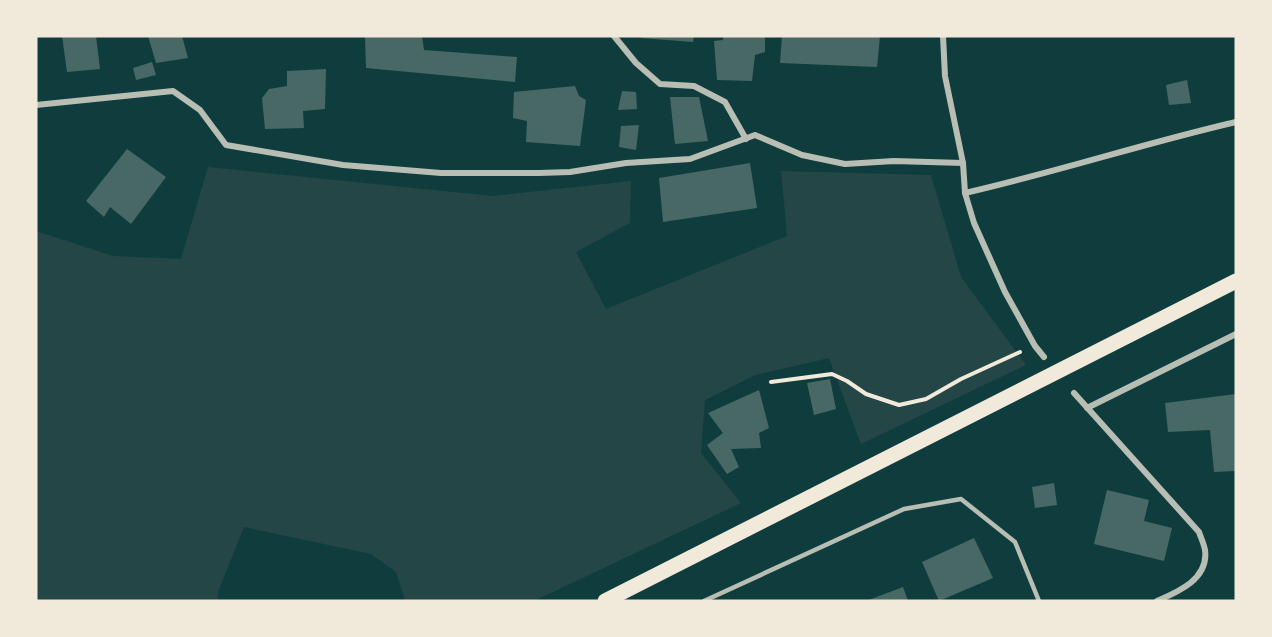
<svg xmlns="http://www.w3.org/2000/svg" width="1272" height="637" viewBox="0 0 1272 637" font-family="Mulish,sans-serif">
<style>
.green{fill:#244646}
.building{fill:#486865}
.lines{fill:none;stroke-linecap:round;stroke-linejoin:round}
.path{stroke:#f1e9da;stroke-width:4}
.service{stroke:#b8beb3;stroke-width:4.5}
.minor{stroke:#b8beb3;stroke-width:6}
.primary{stroke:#f1e9da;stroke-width:15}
</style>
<rect width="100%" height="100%" fill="#0f3d3e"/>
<!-- green -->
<path class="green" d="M208 167 493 196 631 181 630 223 576 252 606 309 787 236 781 171 931 175 961 277 1026 365 861 444 829 358 755 375 705 400 701 453 741 503 534 601H405L396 572 371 554 244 527 218 592V601H36V231L113 256 181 259Z"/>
<!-- building -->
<g class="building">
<path d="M62 36H96L100 69 67 72Z"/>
<path d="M148 36H182L188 58 156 63Z"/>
<path d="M365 36H422L424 50 517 57 515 82 366 68Z"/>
<path d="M641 36H694L693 42 641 38Z"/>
<path d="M723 36H765V52L755 55 752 81 717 80 714 41 723 40Z"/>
<path d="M782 36H880L877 67 780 63Z"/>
<path d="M152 62 156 75 136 80 133 68Z"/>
<path d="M326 69 325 109 303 111 304 128 265 129 262 98 269 89 287 86V71Z"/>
<path d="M1187 80 1191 103 1169 105 1166 85Z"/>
<path d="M575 86 579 96 586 100 580 146 526 142 527 121 513 118 514 92Z"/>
<path d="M622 91 636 92 637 109 618 110Z"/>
<path d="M670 97H699L708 141 675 144Z"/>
<path d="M639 125 636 150 619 147 621 126Z"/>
<path d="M127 149 166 177 131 224 110 207 104 217 86 201Z"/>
<path d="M750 163 757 208 663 222 659 178Z"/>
<path d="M830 379 836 409 814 415 807 383Z"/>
<path d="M759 390 769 428 759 433 761 448 731 449 739 467 727 474 707 445 723 433 708 413Z"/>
<path d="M1236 394V471L1214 472 1210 430 1168 432 1165 403Z"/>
<path d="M1054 483 1057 505 1035 508 1032 487Z"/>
<path d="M1107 490 1149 500 1144 521 1172 528 1164 561 1094 544Z"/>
<path d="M974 538 993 578 939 601 922 562Z"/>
<path d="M903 587 908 601H866Z"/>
</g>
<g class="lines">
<!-- path -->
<path class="path" d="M771 382 832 374 847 381 866 394 899 405 926 399 961 379 1020 352"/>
<!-- service -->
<path class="service" d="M704 601 904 509 961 499 1015 542 1039 601"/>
<!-- minor -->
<g class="minor">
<path d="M614 36 636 63 660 84 694 86 725 102 746 139"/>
<path d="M943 36 945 76 963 163 965 193 974 223 1005 292 1035 346 1044 357"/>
<path d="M36 105 173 91 200 110 226 145 343 165 441 173H539L570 172 626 163 690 159 755 135 802 155 845 164 894 161 963 163"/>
<path d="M965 193C1057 172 1145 143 1236 122"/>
<path d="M1074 393 1199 532C1201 538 1204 544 1205 550 1209 579 1178 592 1157 601"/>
<path d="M1087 408 1236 334"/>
</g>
<!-- primary -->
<path class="primary" d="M605 601 1236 281"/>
</g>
<!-- border -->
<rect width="1272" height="637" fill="none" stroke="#f1e9da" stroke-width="75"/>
</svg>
